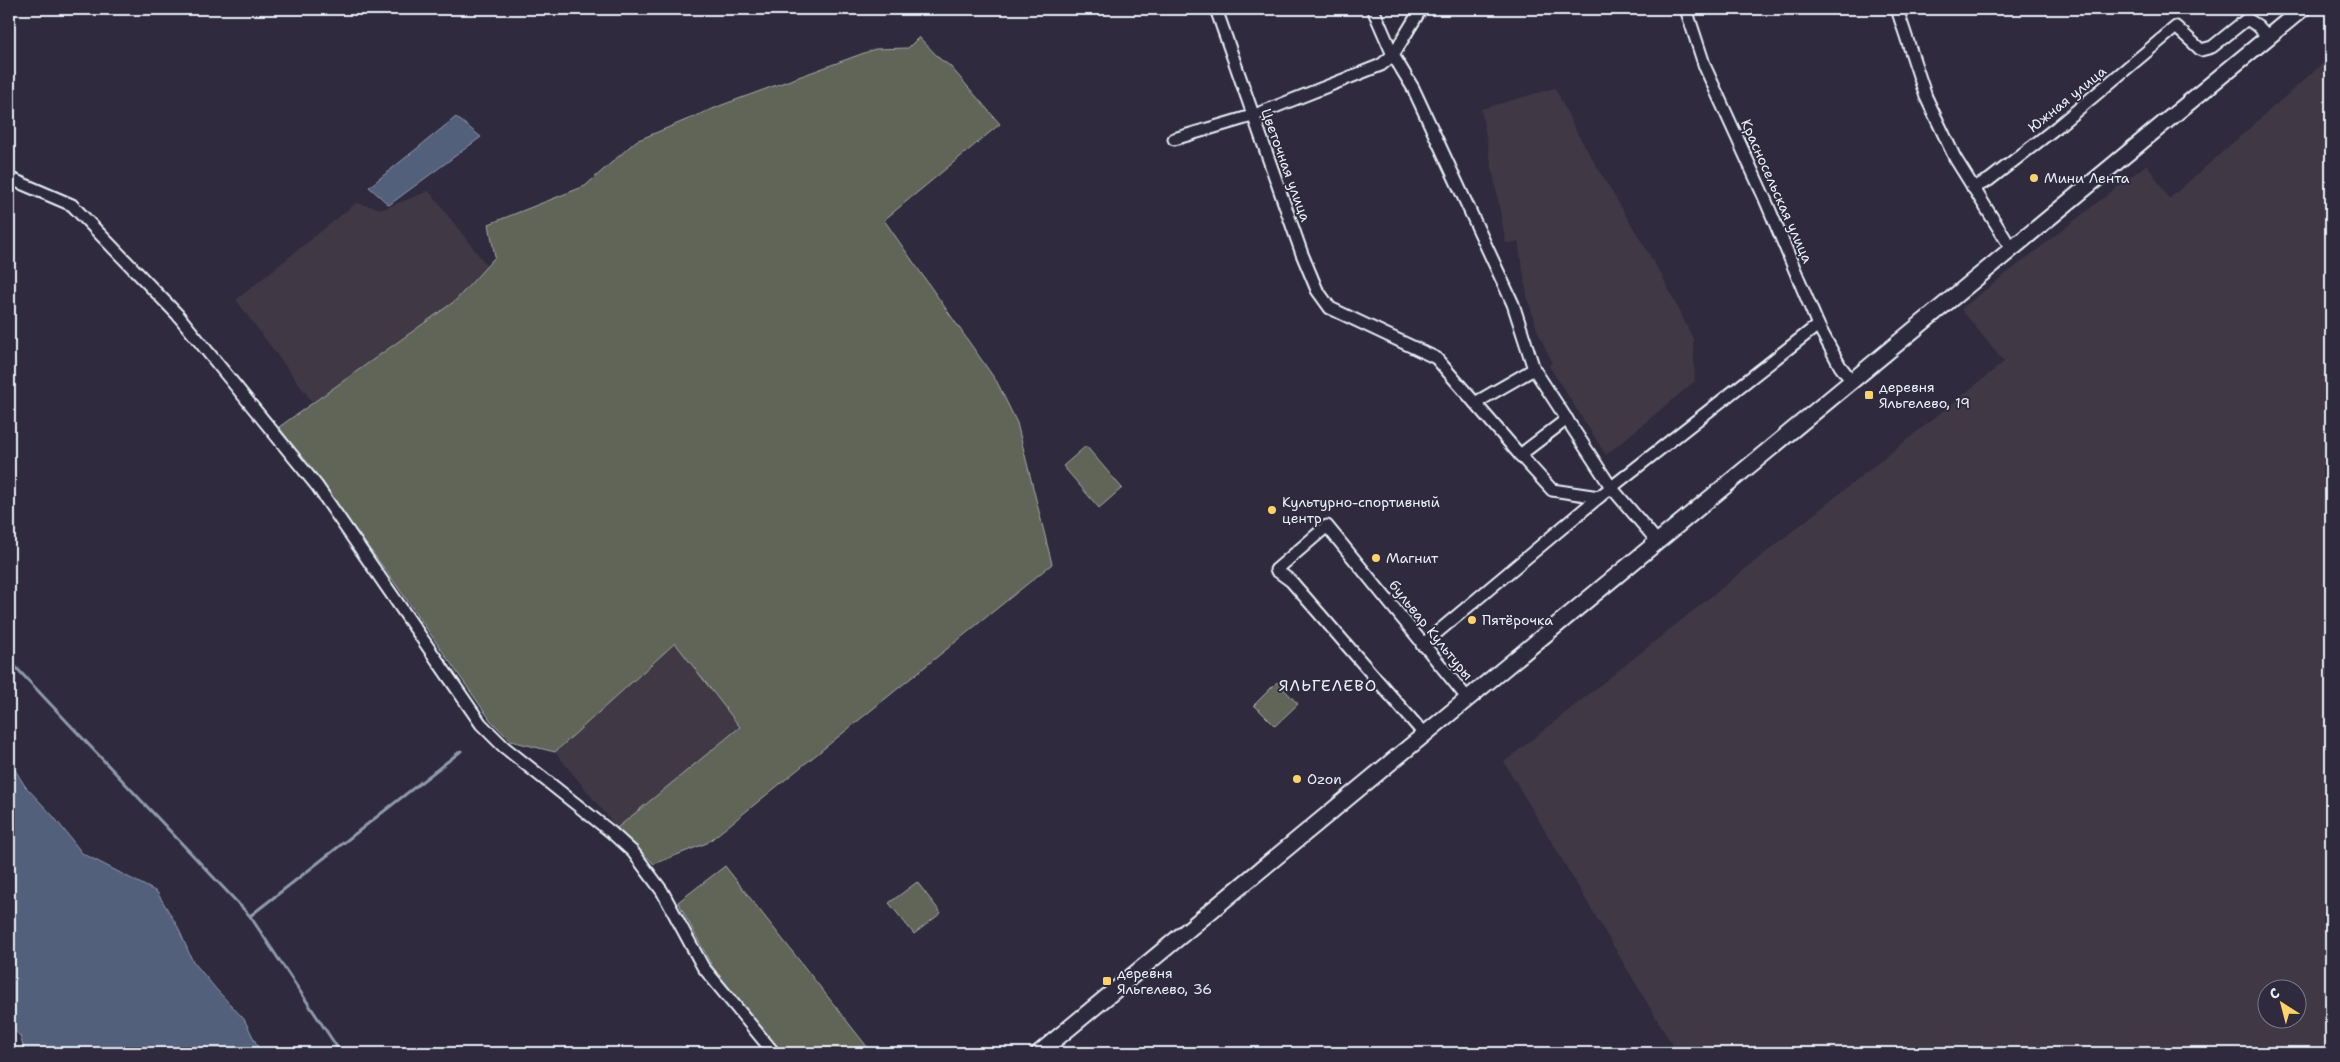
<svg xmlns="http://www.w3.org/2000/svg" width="2340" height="1062" viewBox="0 0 2340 1062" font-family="'Shantell Sans',sans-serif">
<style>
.built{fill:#403945;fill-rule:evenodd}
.green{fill:#606558;stroke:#a4aba8}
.water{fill:#52607b;stroke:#8e9aad}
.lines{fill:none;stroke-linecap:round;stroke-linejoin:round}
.stream{stroke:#8e9aad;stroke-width:3}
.street-casing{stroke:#e8f1f8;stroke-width:15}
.secondary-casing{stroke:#e8f1f8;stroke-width:19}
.street{stroke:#2f2a3d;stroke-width:11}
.secondary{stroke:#2f2a3d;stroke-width:15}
.poi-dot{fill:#ffd166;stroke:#2f2a3d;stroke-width:2}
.labels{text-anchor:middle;stroke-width:4;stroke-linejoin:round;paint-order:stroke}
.street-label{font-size:14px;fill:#e8f1f8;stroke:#2f2a3d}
.poi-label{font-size:14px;fill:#e8f1f8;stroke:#2f2a3d;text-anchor:start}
.quarter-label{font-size:16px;letter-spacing:1px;fill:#e8f1f8;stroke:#2f2a3d}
</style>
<rect width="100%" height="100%" fill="#2f2a3d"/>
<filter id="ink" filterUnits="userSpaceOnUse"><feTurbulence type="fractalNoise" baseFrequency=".02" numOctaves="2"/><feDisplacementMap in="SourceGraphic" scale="10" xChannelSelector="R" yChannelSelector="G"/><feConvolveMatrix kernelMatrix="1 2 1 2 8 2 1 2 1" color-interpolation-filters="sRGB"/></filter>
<g filter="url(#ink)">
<!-- built -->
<g class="built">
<path d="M2331 56V1053H1677L1504 762 2004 362 1961 309 2147 164 2169 199ZM2268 990H2298V1020H2268Z"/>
<path d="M1555 88 1577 133 1662 276 1693 339 1695 381 1606 455 1549 366 1552 362 1538 332 1528 300 1518 242 1506 243 1481 109Z"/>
<path d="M429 191 487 266 455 301 313 403 236 300 356 203 383 209Z"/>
<path d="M675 643 740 727 617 828 555 752Z"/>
</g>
<!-- green -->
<g class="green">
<path d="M919 37 940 59 950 66 1000 124 884 220 997 382 1017 423 1052 564 707 843 654 864 617 828 740 727 675 643 555 752 511 741 491 721 392 579 279 427 455 301 495 257 489 224 585 186 636 141 722 105 875 49 908 48Z"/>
<path d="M1086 446 1122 488 1099 508 1063 466Z"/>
<path d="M1277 682 1298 704 1275 726 1254 705Z"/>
<path d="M725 866 872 1053H781L712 966 678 902Z"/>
<path d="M917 882 941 913 914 934 889 903Z"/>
</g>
<!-- water -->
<g class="water">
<path d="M456 117 481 137 389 205 369 187Z"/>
<path d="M9 760 25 786 54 817 82 853 157 892 178 927 192 960 216 989 244 1019 261 1053H25L20 1036 9 1024Z"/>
</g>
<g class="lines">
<!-- stream -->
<g class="stream">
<path d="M9 660 250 916 341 1053"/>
<path d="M250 916 461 751"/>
</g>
<defs>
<g id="street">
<path d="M1216 9 1302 254 1317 290 1330 308 1436 358 1475 403 1534 369"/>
<path d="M1373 9 1393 55 1413 88 1513 304 1534 369 1611 487 1657 541"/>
<path d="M1686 9 1705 67 1765 199 1818 325 1840 366 1851 380"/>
<path d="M1897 9 1926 97 1955 158 2011 248"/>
<path d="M1174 139 1252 116 1381 65 1393 55 1421 9"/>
<path d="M9 178 72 205 177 314 317 486 481 724 504 747 611 832 633 852 662 891 703 967 774 1053"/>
<path d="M1973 188 1989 180 2057 127 2176 27 2201 50 2212 47 2247 19 2258 26 2268 37"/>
<path d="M1475 403 1520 455 1567 419"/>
<path d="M1520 455 1552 490 1599 497 1818 325"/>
<path d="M1422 645 1599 497"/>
<path d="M1425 735 1291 581 1276 570 1327 526 1468 699"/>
</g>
<path id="secondary" d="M1039 1053 2302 9"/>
</defs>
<!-- street casing -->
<use href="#street" class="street-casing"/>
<!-- secondary casing -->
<use href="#secondary" class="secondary-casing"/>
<!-- street -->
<use href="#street" class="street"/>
<!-- secondary -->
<use href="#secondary" class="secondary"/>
</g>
</g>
<!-- markers -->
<g class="poi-dot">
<circle cx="2034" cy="178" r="5"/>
<rect x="1864" y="390" width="10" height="10" rx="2.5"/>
<circle cx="1272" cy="510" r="5"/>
<circle cx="1376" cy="558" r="5"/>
<circle cx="1472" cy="620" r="5"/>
<circle cx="1297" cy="779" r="5"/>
<rect x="1102" y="976" width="10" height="10" rx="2.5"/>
</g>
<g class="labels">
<!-- street labels -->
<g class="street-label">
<text transform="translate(2067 99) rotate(-39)" y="5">Южная улица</text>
<text transform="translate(1286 165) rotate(70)" y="5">Цветочная улица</text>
<text transform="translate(1777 191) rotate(66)" y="5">Красносельская улица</text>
<text transform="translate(1431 630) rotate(51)" y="5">бульвар Культуры</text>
</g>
<!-- poi labels -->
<g class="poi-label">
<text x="2044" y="183">Мини Лента</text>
<text x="1879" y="392">деревня<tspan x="1879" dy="16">Яльгелево, 19</tspan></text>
<text x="1282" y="507">Культурно-спортивный<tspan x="1282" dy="16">центр</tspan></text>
<text x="1386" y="563">Магнит</text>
<text x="1482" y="625">Пятёрочка</text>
<text x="1307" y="784">Ozon</text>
<text x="1117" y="978">деревня<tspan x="1117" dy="16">Яльгелево, 36</tspan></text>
</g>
<!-- quarter labels -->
<g class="quarter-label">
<text x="1328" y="691">ЯЛЬГЕЛЕВО</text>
</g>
</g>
<!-- margin -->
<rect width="2340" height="1062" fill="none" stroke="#2f2a3d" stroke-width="30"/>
<rect x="15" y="15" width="2310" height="1032" fill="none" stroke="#e8f1f8" stroke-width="2" filter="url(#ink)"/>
<!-- north arrow -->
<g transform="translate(2282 1004) rotate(324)"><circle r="24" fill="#2f2a3d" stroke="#797a88"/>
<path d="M0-4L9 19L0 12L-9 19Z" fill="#ffd166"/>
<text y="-8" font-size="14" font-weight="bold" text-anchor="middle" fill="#e8f1f8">С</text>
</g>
</svg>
